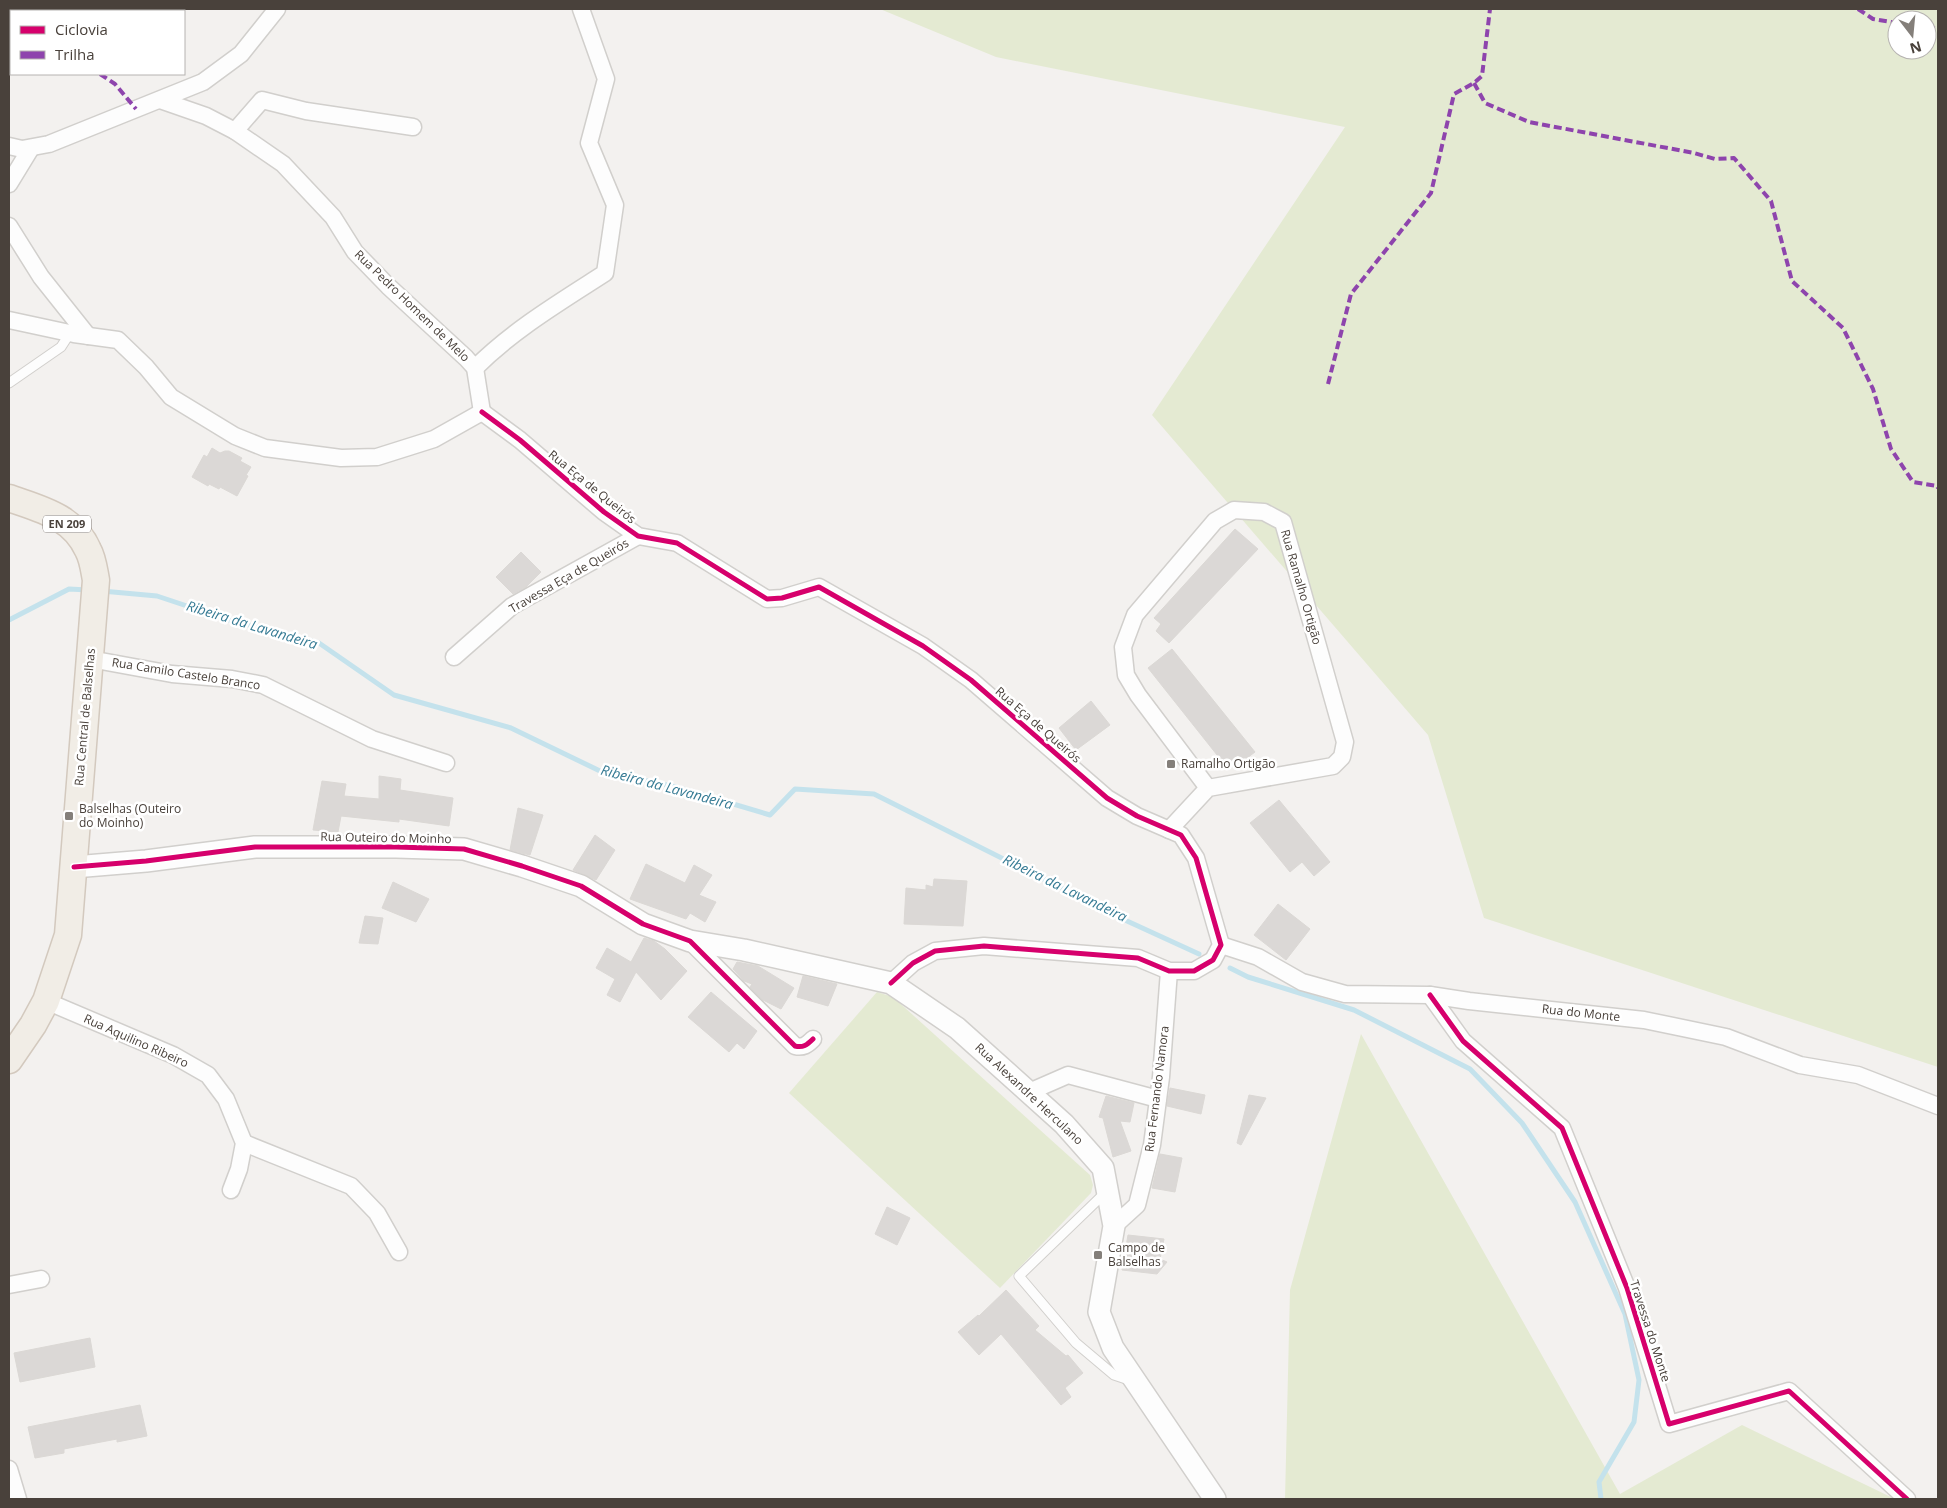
<svg xmlns="http://www.w3.org/2000/svg" width="1947" height="1508" viewBox="0 0 1947 1508" font-family="'Open Sans',sans-serif">
<style>
.green{fill:#e4ead2;fill-rule:evenodd}
.lines{fill:none;stroke-linecap:round;stroke-linejoin:round}
.stream{stroke:#c4e2ec;stroke-width:5}
.building{fill:#dbd8d6;stroke:#dbd8d5}
.service-casing{stroke:#d1cfcc;stroke-width:11}
.minor-casing{stroke:#d1cfcc;stroke-width:19}
.tertiary-casing{stroke:#d1cfcc;stroke-width:24}
.primary-casing{stroke:#d3c9be;stroke-width:29}
.service{stroke:#fdfdfd;stroke-width:9}
.minor{stroke:#fdfdfd;stroke-width:16}
.tertiary{stroke:#fdfdfd;stroke-width:21}
.primary{stroke:#f1ede6;stroke-width:26}
.quiet{stroke:#8e44ad;stroke-width:4;stroke-dasharray:8 4;stroke-linecap:butt}
.cycleway-casing{stroke:#fff;stroke-width:8}
.cycleway{stroke:#d6006c;stroke-width:5}
.poi-dot{fill:#847f7a;stroke:#fff;stroke-width:2}
.labels{text-anchor:middle;stroke-width:5;stroke-linejoin:round;paint-order:stroke}
.shield{fill:#fff;stroke:#807a76;stroke-width:1}
.shield-label{font-size:11px;font-weight:bold;fill:#49413b}
.street-label{font-size:12px;fill:#49413b;stroke:#fff}
.poi-label{font-size:12px;fill:#49413b;stroke:#fff;text-anchor:start}
.water-label{font-size:14px;font-style:italic;fill:#367b94;stroke:#fff}
</style>
<rect width="100%" height="100%" fill="#f3f1ef"/>
<!-- green -->
<g class="green">
<path d="M880 9H1938V1067L1484 918 1428 735 1152 415 1345 127 996 57ZM1897 20H1927V50H1897Z"/>
<path d="M877 992 893 997 1090 1175 1093 1185 1091 1193 1000 1288 789 1093Z"/>
<path d="M1361 1034 1620 1494 1742 1425 1895 1499H1285L1290 1290Z"/>
</g>
<g class="lines">
<!-- stream -->
<g class="stream">
<path d="M102 591 157 596 229 620 319 643 394 695 511 728 600 771 676 787 770 815 795 789 874 794 1127 921 1199 954"/>
<path d="M9 620 69 589 88 590"/>
<path d="M1230 968 1248 977 1354 1010 1470 1069 1522 1123 1575 1202 1625 1314 1639 1380 1634 1422 1599 1482 1601 1499"/>
</g>
</g>
<!-- building -->
<g class="building">
<path d="M212 448 220 453 225 451H229L242 458 240 461 251 467 246 475 248 476 237 496 220 487 219 489 209 484 208 486 192 477 204 455 207 457Z"/>
<path d="M1235 529 1258 549 1169 643 1156 631 1161 624 1154 618Z"/>
<path d="M521 552 541 572 526 587 513 594 496 577Z"/>
<path d="M1172 649 1255 752 1243 761 1238 755 1225 765 1148 668Z"/>
<path d="M1091 701 1110 725 1076 750 1059 728Z"/>
<path d="M379 776 401 779 400 790 453 798 449 826 399 819V822L341 816 338 832 313 830 322 781 346 784 344 796 379 799Z"/>
<path d="M1279 800 1330 862 1314 876 1302 862 1290 872 1250 823Z"/>
<path d="M518 808 543 815 530 855 510 850Z"/>
<path d="M595 835 615 850 596 880 573 870Z"/>
<path d="M646 864 685 883 694 865 712 875 699 895 716 902 705 922 690 913 686 919 630 899Z"/>
<path d="M934 879 967 881 963 926 904 924 906 888 926 890V885L933 887Z"/>
<path d="M393 882 429 899 416 922 382 908Z"/>
<path d="M1278 904 1310 929 1286 960 1254 935Z"/>
<path d="M365 916 383 918 378 944 359 943Z"/>
<path d="M644 938 654 941 665 949 687 971 661 1000 636 972 620 1002 607 995 615 979 596 968 607 948 631 962Z"/>
<path d="M737 962 758 966 794 988 781 1009 763 1000 750 987 752 984 744 981 733 969Z"/>
<path d="M803 976 837 984 828 1006 797 997Z"/>
<path d="M711 992 757 1031 744 1049 737 1043 729 1052 688 1017Z"/>
<path d="M1170 1088 1205 1095 1201 1114 1167 1106Z"/>
<path d="M1249 1095 1266 1098 1241 1145 1237 1143Z"/>
<path d="M1106 1096 1134 1103 1130 1122 1120 1121 1131 1151 1113 1157 1103 1118 1099 1117Z"/>
<path d="M1160 1154 1182 1158 1175 1192 1152 1188Z"/>
<path d="M887 1207 910 1218 897 1245 875 1234Z"/>
<path d="M1128 1235 1164 1239 1160 1259 1167 1262 1157 1274 1122 1270Z"/>
<path d="M1006 1290 1039 1326 1035 1330 1066 1356 1068 1355 1083 1373 1065 1388 1071 1397 1061 1405 1001 1334 979 1355 958 1332 978 1315 979 1316Z"/>
<path d="M90 1338 95 1367 20 1382 14 1353Z"/>
<path d="M140 1405 147 1436 117 1442V1439L64 1449V1453L35 1458 28 1427Z"/>
</g>
<g class="lines">
<defs>
<g id="service">
<path d="M9 383 61 347 70 333"/>
<path d="M1106 1192 1019 1276 1076 1343 1114 1375 1129 1380"/>
</g>
<g id="minor">
<path d="M160 100 206 116 235 131 283 164 333 217 355 252 388 286 466 358 475 368 482 412"/>
<path d="M235 131 262 100 306 111 413 127"/>
<path d="M9 146 22 149 49 144 203 82 241 54 277 9"/>
<path d="M9 184 31 148"/>
<path d="M9 226 41 277 88 336"/>
<path d="M9 320 74 334 118 340 146 367 171 397 235 436 265 448 341 458 377 457 434 439 482 412"/>
<path d="M475 368C513 330 560 302 605 273L615 205 589 143 606 79 581 9"/>
<path d="M482 412 520 440 604 512 638 536 677 543 767 599 782 598 819 587 923 646 971 680 1107 798 1137 816 1181 835 1196 858 1221 945 1213 960 1194 971H1169L1138 958 984 946 935 951 913 963 891 983"/>
<path d="M454 657 512 606 638 536"/>
<path d="M90 659 172 674 232 679 263 685 372 739 446 763"/>
<path d="M1169 830 1208 788 1333 766 1342 757 1345 742 1283 522 1264 512 1234 510 1215 521 1135 615 1123 647 1126 675 1138 695 1208 788"/>
<path d="M690 941 795 1046C803 1048 807 1045 813 1039"/>
<path d="M1221 945 1258 957 1302 982 1345 994 1430 995 1469 1001 1644 1020 1726 1037 1800 1065 1858 1075 1938 1106"/>
<path d="M1430 995 1463 1041 1562 1128 1627 1288 1669 1424 1789 1391 1907 1499"/>
<path d="M46 1001 173 1055 208 1075 226 1099 244 1143 239 1169 231 1190"/>
<path d="M1029 1092 1068 1075 1158 1099"/>
<path d="M244 1143 351 1186 377 1213 399 1252"/>
<path d="M1114 1226 1137 1205 1152 1145 1161 1077 1169 971"/>
<path d="M9 1285 41 1279"/>
<path d="M9 1469 18 1499"/>
</g>
<path id="tertiary" d="M74 867 146 861 255 847H396L464 849 522 866 581 886 643 924 690 941 744 950 891 983 957 1028 1064 1124 1103 1168 1114 1226 1099 1312 1113 1348 1215 1499"/>
<path id="primary" d="M9 498C40 509 73 516 88 550 93 559 94 570 96 580L68 935 46 1001 33 1025 9 1060"/>
</defs>
<!-- service casing -->
<use href="#service" class="service-casing"/>
<!-- minor casing -->
<use href="#minor" class="minor-casing"/>
<!-- tertiary casing -->
<use href="#tertiary" class="tertiary-casing"/>
<!-- primary casing -->
<use href="#primary" class="primary-casing"/>
<!-- service -->
<use href="#service" class="service"/>
<!-- minor -->
<use href="#minor" class="minor"/>
<!-- tertiary -->
<use href="#tertiary" class="tertiary"/>
<!-- primary -->
<use href="#primary" class="primary"/>
<!-- quiet -->
<g class="quiet">
<path d="M1858 9 1873 19 1897 23"/>
<path d="M1927 26 1938 29"/>
<path d="M9 32 11 33"/>
<path d="M100 74 115 84 136 109"/>
<path d="M1474 83 1485 103 1529 122 1694 153 1715 159 1734 158 1771 201 1792 281 1843 328 1873 389 1891 449 1913 482 1937 486 1938 488"/>
<path d="M1328 384 1351 294 1431 193 1454 94 1474 83 1482 76 1490 9"/>
</g>
<defs>
<g id="cycleway">
<path d="M482 412 520 440 604 512 638 536 677 543 767 599 782 598 819 587 923 646 971 680 1107 798 1137 816 1181 835 1196 858 1221 945 1213 960 1194 971H1169L1138 958 984 946 935 951 913 963 891 983"/>
<path d="M74 867 146 861 255 847H396L464 849 522 866 581 886 643 924 690 941 795 1046C803 1048 807 1045 813 1039"/>
<path d="M1430 995 1463 1041 1562 1128 1627 1288 1669 1424 1789 1391 1907 1499"/>
</g>
</defs>
<!-- cycleway casing -->
<use href="#cycleway" class="cycleway-casing"/>
<!-- cycleway -->
<use href="#cycleway" class="cycleway"/>
</g>
<!-- markers -->
<g class="poi-dot">
<rect x="1166" y="759" width="10" height="10" rx="2.5"/>
<rect x="64" y="811" width="10" height="10" rx="2.5"/>
<rect x="1093" y="1250" width="10" height="10" rx="2.5"/>
</g>
<g class="labels">
<!-- shield labels -->
<rect class="shield" x="43" y="515.5" width="48" height="17" rx="4"/>
<g class="shield-label">
<text x="67" y="528">EN 209</text>
</g>
<!-- street labels -->
<g class="street-label">
<text transform="translate(412 306) rotate(44)" y="4">Rua Pedro Homem de Melo</text>
<text transform="translate(592 487) rotate(39)" y="4">Rua Eça de Queirós</text>
<text transform="translate(569 576) rotate(-30)" y="4">Travessa Eça de Queirós</text>
<text transform="translate(1301 587) rotate(74)" y="4">Rua Ramalho Ortigão</text>
<text transform="translate(186 674) rotate(9)" y="4">Rua Camilo Castelo Branco</text>
<text transform="translate(85 717) rotate(-85)" y="4">Rua Central de Balselhas</text>
<text transform="translate(1038 725) rotate(41)" y="4">Rua Eça de Queirós</text>
<text transform="translate(386 838) rotate(1)" y="4">Rua Outeiro do Moinho</text>
<text transform="translate(1581 1013) rotate(6)" y="4">Rua do Monte</text>
<text transform="translate(136 1041) rotate(24)" y="4">Rua Aquilino Ribeiro</text>
<text transform="translate(1157 1089) rotate(-83)" y="4">Rua Fernando Namora</text>
<text transform="translate(1029 1094) rotate(43)" y="4">Rua Alexandre Herculano</text>
<text transform="translate(1650 1331) rotate(72)" y="4">Travessa do Monte</text>
</g>
<!-- poi labels -->
<g class="poi-label">
<text x="1181" y="768">Ramalho Ortigão</text>
<text x="79" y="813">Balselhas (Outeiro<tspan x="79" dy="14">do Moinho)</tspan></text>
<text x="1108" y="1252">Campo de<tspan x="1108" dy="14">Balselhas</tspan></text>
</g>
<!-- water labels -->
<g class="water-label">
<text transform="translate(252 625) rotate(17)" y="5">Ribeira da Lavandeira</text>
<text transform="translate(667 787) rotate(15)" y="5">Ribeira da Lavandeira</text>
<text transform="translate(1065 888) rotate(26)" y="5">Ribeira da Lavandeira</text>
</g>
</g>
<!-- border -->
<rect width="1947" height="1508" fill="none" stroke="#49413b" stroke-width="20"/>
<!-- legend -->
<rect x="10" y="10" width="175" height="65" fill="#ffffff" stroke="#b6b3b1"/>
<rect x="20" y="26" width="25" height="8" fill="#d6006c" stroke="#b6b3b1"/>
<text x="55" y="35" font-size="15" fill="#49413b">Ciclovia</text>
<rect x="20" y="51" width="25" height="8" fill="#8e44ad" stroke="#b6b3b1"/>
<text x="55" y="60" font-size="15" fill="#49413b">Trilha</text>
<!-- north arrow -->
<g transform="translate(1912 35) rotate(164)"><circle r="24" fill="#ffffff" stroke="#b6b3b1"/>
<path d="M0-4L9 19L0 12L-9 19Z" fill="#847f7a"/>
<text y="-8" font-size="14" font-weight="bold" text-anchor="middle" fill="#49413b">N</text>
</g>
</svg>
